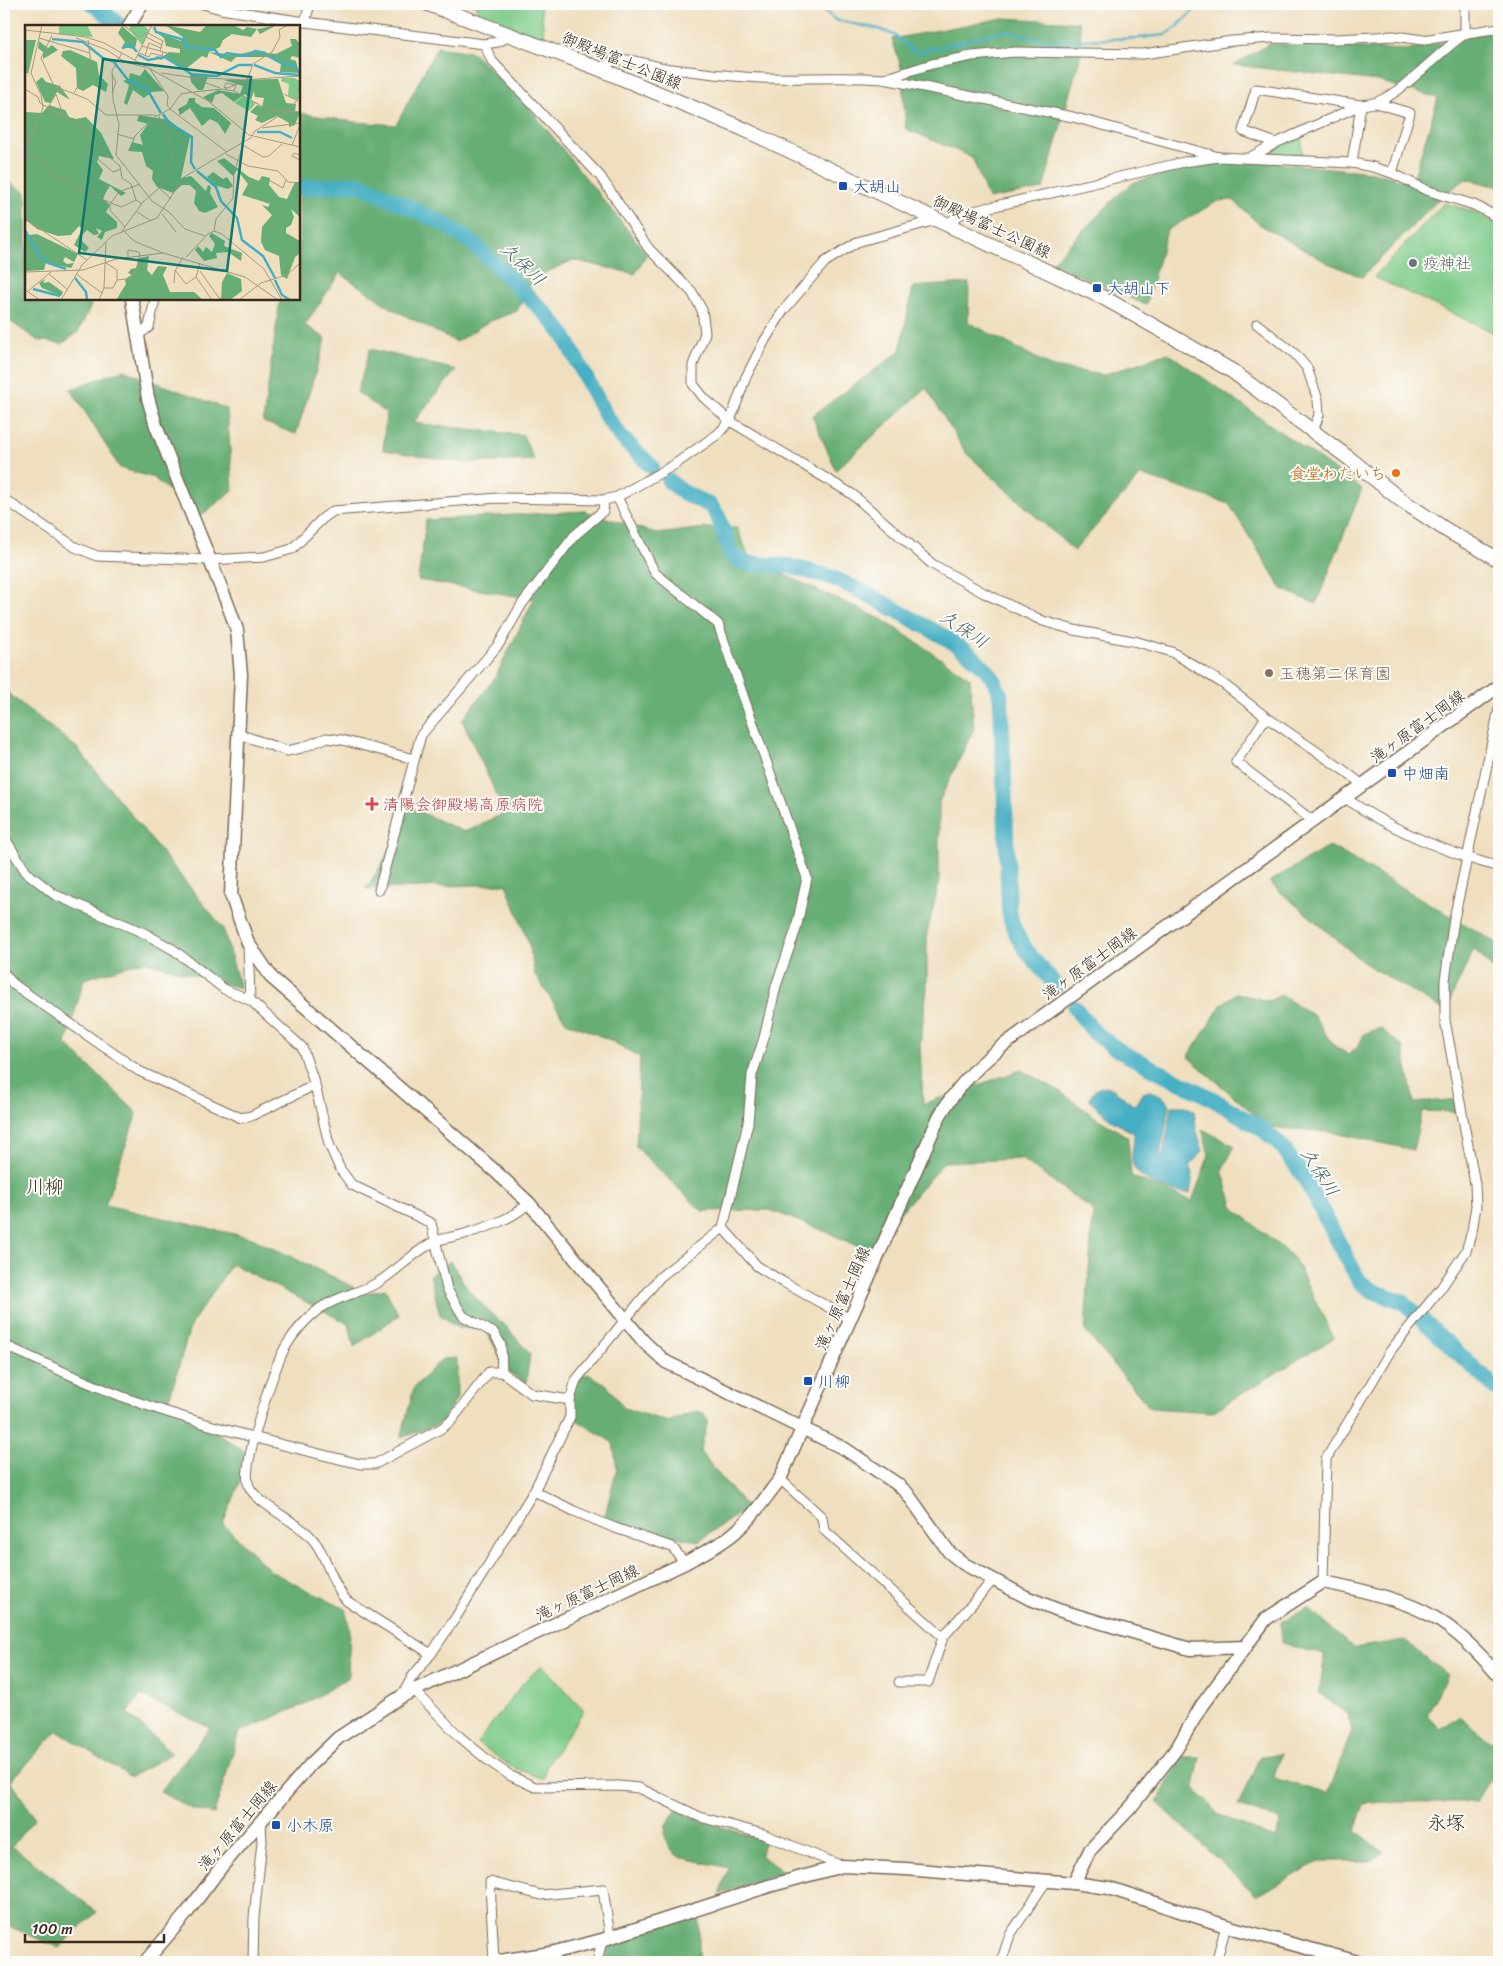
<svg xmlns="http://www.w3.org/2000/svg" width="1503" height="1966" viewBox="0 0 1503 1966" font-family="Sriracha,'Klee One',sans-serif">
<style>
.green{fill:#7dca89;stroke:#5c7a54}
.forest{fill:#66ae75;stroke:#506c4a}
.water{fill:#44afc3;stroke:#406c70}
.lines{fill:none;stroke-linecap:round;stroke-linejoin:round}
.stream{stroke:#44afc3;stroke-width:2.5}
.river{stroke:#44afc3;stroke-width:16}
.street-casing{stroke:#7a6956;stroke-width:11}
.secondary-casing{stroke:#7a6956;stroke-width:15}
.primary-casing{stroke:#7a6956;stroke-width:16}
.street{stroke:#fff;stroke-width:9}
.secondary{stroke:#fff;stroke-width:12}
.primary{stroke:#fff;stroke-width:14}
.transit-dot{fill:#1a4fb4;stroke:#fdfcf7;stroke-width:2}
.worship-dot{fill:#6b7280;stroke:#fdfcf7;stroke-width:2}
.food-dot{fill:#e8710a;stroke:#fdfcf7;stroke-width:2}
.education-dot{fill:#8d6e63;stroke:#fdfcf7;stroke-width:2}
.health-dot{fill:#e0444e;stroke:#fdfcf7;stroke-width:2}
.labels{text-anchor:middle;stroke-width:4;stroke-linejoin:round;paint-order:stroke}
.street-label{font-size:16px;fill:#3b2a1e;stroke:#fdfcf7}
.transit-label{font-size:16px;fill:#164399;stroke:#fdfcf7;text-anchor:start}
.worship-label{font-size:16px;fill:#5b616d;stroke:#fdfcf7;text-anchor:start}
.food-label{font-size:16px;fill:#c56008;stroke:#fdfcf7;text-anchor:end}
.education-label{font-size:16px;fill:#785e54;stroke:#fdfcf7;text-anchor:start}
.health-label{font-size:16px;fill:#be3a42;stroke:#fdfcf7;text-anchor:start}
.water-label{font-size:18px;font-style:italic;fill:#3f5f60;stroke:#fdfcf7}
.quarter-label{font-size:19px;fill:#3b2a1e;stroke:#fdfcf7}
.inset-river{fill:none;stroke:#44afc3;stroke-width:2.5}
.inset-road{fill:none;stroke:#a7977f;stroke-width:1}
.view{fill:#0f766e;fill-opacity:0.15;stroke:#0f766e;stroke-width:2.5}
.inset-edge{fill:none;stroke:#3b2a1e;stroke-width:2.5}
</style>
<rect width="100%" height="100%" fill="#fdfcf7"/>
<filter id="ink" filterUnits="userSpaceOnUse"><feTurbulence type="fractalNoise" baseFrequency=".02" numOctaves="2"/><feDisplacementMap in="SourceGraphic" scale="10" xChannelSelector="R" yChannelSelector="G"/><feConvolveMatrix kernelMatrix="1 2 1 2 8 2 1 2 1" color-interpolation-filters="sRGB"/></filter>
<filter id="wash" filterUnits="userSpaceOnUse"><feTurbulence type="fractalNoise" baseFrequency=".0096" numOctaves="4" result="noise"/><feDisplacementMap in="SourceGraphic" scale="20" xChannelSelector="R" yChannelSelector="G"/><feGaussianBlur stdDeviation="1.12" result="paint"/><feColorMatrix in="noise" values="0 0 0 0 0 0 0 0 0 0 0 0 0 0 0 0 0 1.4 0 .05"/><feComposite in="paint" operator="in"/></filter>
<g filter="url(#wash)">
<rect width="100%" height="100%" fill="#efdfbf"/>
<!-- green -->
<g class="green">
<path d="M474 4H540L545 39 479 14Z"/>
<path d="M1302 134V158L1255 157Z"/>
<path d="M1444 203 1472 211 1499 225V335L1374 277Z"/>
<path d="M542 1665 584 1710 547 1765 543 1779 512 1767 477 1743 523 1683Z"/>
</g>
<!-- forest -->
<g class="forest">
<path d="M1003 18 1079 22 1082 50 1043 189 988 199 972 157 906 129 901 67 892 39Z"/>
<path d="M1499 29V187L1466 179 1442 196 1362 277 1328 263 1260 225 1233 200 1218 201 1167 230 1146 305 1051 263 1118 195 1135 182 1184 168 1233 159 1373 172 1412 183 1438 98 1378 81 1234 65 1269 44 1409 50Z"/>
<path d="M437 47 472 52 523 100 647 254 635 274 573 260 534 278 517 311 488 322 456 342 391 308 340 273 305 325 326 339 296 434 263 422 280 299H299V113L355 122 396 125Z"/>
<path d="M4 180 26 192V299H92L90 308 78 332 62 344 37 340 4 317Z"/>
<path d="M969 283 968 322 1053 367 1103 375 1168 353 1362 489 1316 604 1282 589 1229 504 1141 475 1074 551 966 453 926 388 836 470 812 416 900 351 913 287Z"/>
<path d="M370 349 456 370 413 423 523 435 534 460 467 463 383 450 386 413 357 392Z"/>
<path d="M123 370 227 409 233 490 199 517 154 478 120 468 71 389Z"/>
<path d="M585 511 657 534 705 528H737L750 559 883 620 970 678 974 729 939 802V884L927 933V989L920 1045 923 1104 1021 1070 1058 1090 1092 1115 1128 1137 1131 1176 1192 1201 1209 1155 1202 1129 1235 1146 1222 1170 1234 1208 1294 1258 1334 1338 1212 1412 1150 1408 1085 1331 1093 1210 1021 1159 944 1162 867 1251 829 1233 770 1210 702 1211 636 1147 640 1057 610 1040 566 1022 535 975 529 944 506 884 366 889C384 861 403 836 397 801L464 832 505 813 462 720 495 678 534 599 418 580 426 520Z"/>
<path d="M4 690 77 748 223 928 240 988 144 961 84 979 66 1044 137 1113 105 1205 252 1238 366 1293 385 1289 399 1315 354 1347 349 1324 232 1264 191 1324 169 1400 251 1456 223 1524 272 1572 345 1609 350 1630 348 1678 303 1705 239 1732 214 1814 192 1809 160 1792 210 1728 141 1695 127 1713 172 1753 131 1777 57 1731 11 1781 35 1818 12 1846 97 1912 59 1948 4 1924V1733L7 1726 4 1724Z"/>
<path d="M1330 846 1499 944V975L1474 949 1445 1011 1364 963 1269 882Z"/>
<path d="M1236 993 1269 1001 1281 995 1314 1016 1333 1045 1348 1054 1358 1047 1364 1034 1380 1028 1403 1047 1414 1103 1460 1099 1456 1112 1422 1111 1413 1150 1331 1132 1269 1127 1188 1057 1222 1004Z"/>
<path d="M450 1261 467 1288 490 1313 504 1324 530 1354 526 1385 507 1370 485 1328H458L440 1315 430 1275Z"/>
<path d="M457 1358V1397L442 1423 401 1438 414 1387 442 1359Z"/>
<path d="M588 1374 606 1384 624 1408 668 1422 696 1411 704 1413 708 1420 700 1452 747 1508 698 1541 603 1523 617 1468 613 1443 574 1418 570 1398 578 1377Z"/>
<path d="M1308 1608 1354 1648 1405 1640 1447 1675 1427 1715 1439 1729 1460 1717 1499 1748V1779H1491L1476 1802H1383L1364 1804 1355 1830 1384 1852 1371 1861H1319L1257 1896 1157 1802 1182 1757H1200L1194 1787 1218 1814 1275 1839 1281 1820 1238 1806 1260 1756 1280 1754 1274 1778 1328 1794 1352 1731 1347 1714 1319 1693 1325 1655 1281 1643V1622Z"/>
<path d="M676 1810 702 1821 765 1840 760 1855 784 1872 719 1894 729 1868 679 1857 670 1849 665 1836 666 1825Z"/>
<path d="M699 1911V1962H604L610 1942Z"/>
</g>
<!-- water -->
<path class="water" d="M1107 1086 1115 1090 1133 1105 1137 1104 1143 1093 1149 1091C1158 1092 1165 1098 1170 1105L1160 1155H1163L1172 1106H1186L1194 1111 1196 1128 1203 1151 1190 1165 1193 1174 1190 1193C1175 1195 1133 1179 1132 1161 1131 1151 1135 1142 1134 1133L1114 1122 1091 1102 1090 1098C1092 1090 1099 1087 1107 1086Z"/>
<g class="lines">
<!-- stream -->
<g class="stream">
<path d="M817 4 835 20 878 29 894 35 913 51 919 52 1004 31 1051 41 1139 38 1165 35 1176 28 1200 4"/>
<path d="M1498 511 1499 512"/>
</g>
<!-- river -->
<g class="river">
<path d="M92 4 99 8 120 26"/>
<path d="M299 188 359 184 443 223 475 245 547 315 563 334 606 416 621 437 652 467"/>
<path d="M669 481 683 492 711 506 718 516 730 553 737 560 753 564 789 566 831 577 869 595 948 639 970 654 987 670 995 682 1000 694 1001 703 1009 910C1014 943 1035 960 1056 986"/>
<path d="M1075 1008 1095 1033 1121 1052 1211 1098 1265 1131 1283 1148 1303 1175 1359 1281 1373 1291 1403 1302 1499 1391"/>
</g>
</g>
</g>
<g filter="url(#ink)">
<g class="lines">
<defs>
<g id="street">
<path d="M203 4 221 9 305 22 484 44 498 42 512 35"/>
<path d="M305 22 310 4"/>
<path d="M484 44 492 61 600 176 649 249 692 292 702 310 705 333 693 365V384L704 398 730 421 852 494 932 564 984 593 1043 621 1074 630 1138 642 1172 652 1222 683 1266 717 1342 769 1363 785"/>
<path d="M600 69C621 49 647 67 671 69 701 72 732 77 762 78 803 79 843 76 884 79L1073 117 1219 157"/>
<path d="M884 79 932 64 972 56 1015 52 1143 54 1232 41 1271 38 1336 39 1394 36 1423 40 1499 28"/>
<path d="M1376 103 1410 113 1392 173"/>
<path d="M1276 143 1243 131 1256 89 1361 105 1352 163"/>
<path d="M1249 158 1276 143 1361 105C1366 104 1372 104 1377 102 1405 91 1438 52 1465 34V4"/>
<path d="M947 224 961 214 1184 162 1219 157 1352 163 1373 167 1392 173 1426 190 1474 205 1499 218"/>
<path d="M1257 324 1295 354 1307 368 1318 400 1319 415 1313 431"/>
<path d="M138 335 149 327 155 299"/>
<path d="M4 499 75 547 97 556 210 560 264 557 292 549 322 519 333 511 498 498 604 500 617 497 674 465 718 434 730 421 746 377 765 340 783 311 825 262 857 242 936 220"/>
<path d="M1266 717 1236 762 1313 821"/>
<path d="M239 734 287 751 301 748 326 738 342 740 414 759"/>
<path d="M1345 798C1392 830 1445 852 1499 867"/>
<path d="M4 837 26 872 55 895 144 933 174 950 224 989 250 1000 302 1047 315 1085 329 1144 340 1169 352 1185 431 1223 447 1289 463 1316 494 1333 501 1345 502 1372"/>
<path d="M379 890 421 735 499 644 522 604 574 536 603 511 604 500"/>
<path d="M248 943 250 1000"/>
<path d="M4 973 13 984 139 1071 241 1118 251 1116 315 1085"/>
<path d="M723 1228 757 1266 783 1282 850 1319"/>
<path d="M4 1345C49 1365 93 1387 140 1403 212 1428 286 1446 360 1464H375L442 1428 451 1421 489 1372H502L532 1394 570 1400"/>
<path d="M780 1479 822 1517 824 1530 943 1637"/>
<path d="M534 1491 574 1511 615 1528 672 1547 685 1563"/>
<path d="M1323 1582 1326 1459 1391 1350 1441 1288 1466 1251 1472 1231 1476 1206 1475 1184 1445 1020V980L1454 919 1499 709"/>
<path d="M431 1654 347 1601C330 1583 328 1555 310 1536 297 1522 251 1501 248 1483 243 1462 274 1366 286 1346 294 1333 307 1318 319 1309 336 1297 359 1293 377 1283 396 1272 418 1248 436 1241 444 1238 453 1237 461 1235 485 1228 511 1220 529 1203"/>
<path d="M899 1682H928L943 1637 994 1579"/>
<path d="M415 1691 460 1737 490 1762 511 1776 535 1787 618 1786 639 1788 700 1817 763 1834 842 1866"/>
<path d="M402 1696 412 1677 431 1654 456 1617 534 1491 570 1417V1400L576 1380 660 1277 723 1228 748 1123 752 1075 764 1038 776 986 796 929 807 878 718 624 655 573 617 497"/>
<path d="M253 1962 254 1917 262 1842 261 1821"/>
<path d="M494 1962 490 1882 541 1895 603 1889 610 1937"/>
<path d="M597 1962 602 1940"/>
<path d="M1001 1962 1010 1935 1047 1880"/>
<path d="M1216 1962 1226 1926"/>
</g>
<g id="secondary">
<path d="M129 26 142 4"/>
<path d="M132 299 148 398 156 426 228 605 237 630 241 675 231 895 248 943 272 978 495 1171 529 1203 644 1342 666 1362 845 1449 897 1484 907 1493 949 1552 964 1564 1026 1597 1058 1610 1190 1649 1246 1647"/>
<path d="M1074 1883 1090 1850 1131 1807 1177 1748 1202 1705 1266 1619 1323 1582C1354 1588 1404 1600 1430 1615 1457 1630 1479 1653 1499 1676"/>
<path d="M145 1962 186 1914 222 1866 310 1765 338 1738 402 1696 685 1563C697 1556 710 1550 722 1542 746 1527 763 1501 780 1479L939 1117C955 1089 975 1068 1001 1047L1499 686"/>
<path d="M493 1962 551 1953 602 1940 769 1886 842 1866 906 1869 1074 1883 1109 1888 1226 1926 1358 1962"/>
</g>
<path id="primary" d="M428 4 600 69 739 127 1104 298 1182 342 1232 371 1350 459 1401 500 1448 531 1499 560"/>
</defs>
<!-- street casing -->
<use href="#street" class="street-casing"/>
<!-- secondary casing -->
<use href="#secondary" class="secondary-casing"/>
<!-- primary casing -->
<use href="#primary" class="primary-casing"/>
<!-- street -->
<use href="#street" class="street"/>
<!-- secondary -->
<use href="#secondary" class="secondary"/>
<!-- primary -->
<use href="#primary" class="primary"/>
</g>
</g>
<!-- markers -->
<g class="transit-dot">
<rect x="838" y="181" width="10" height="10" rx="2.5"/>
<rect x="1092" y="283" width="10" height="10" rx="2.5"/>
<rect x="1387" y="768" width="10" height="10" rx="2.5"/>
<rect x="803" y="1376" width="10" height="10" rx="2.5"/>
<rect x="271" y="1820" width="10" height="10" rx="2.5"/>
</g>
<circle class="worship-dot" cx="1413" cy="263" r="5"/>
<circle class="food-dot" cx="1396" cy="473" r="5"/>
<circle class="education-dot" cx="1269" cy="673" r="5"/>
<path class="health-dot" d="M369.5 796.5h5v5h5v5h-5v5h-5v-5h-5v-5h5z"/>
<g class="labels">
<!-- street labels -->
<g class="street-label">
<text transform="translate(622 60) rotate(22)" y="6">御殿場富士公園線</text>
<text transform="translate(992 226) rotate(25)" y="6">御殿場富士公園線</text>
<text transform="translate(1417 726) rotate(-36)" y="6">滝ヶ原富士岡線</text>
<text transform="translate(1089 963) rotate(-36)" y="6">滝ヶ原富士岡線</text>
<text transform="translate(842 1298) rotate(-66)" y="6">滝ヶ原富士岡線</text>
<text transform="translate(587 1592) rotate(-25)" y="6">滝ヶ原富士岡線</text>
<text transform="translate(237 1825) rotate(-50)" y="6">滝ヶ原富士岡線</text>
</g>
<!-- transit labels -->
<g class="transit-label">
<text x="853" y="192">大胡山</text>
<text x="1107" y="294">大胡山下</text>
<text x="1402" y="779">中畑南</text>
<text x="818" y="1387">川柳</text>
<text x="286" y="1831">小木原</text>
</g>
<!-- worship labels -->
<g class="worship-label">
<text x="1423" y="269">疫神社</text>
</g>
<!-- food labels -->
<g class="food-label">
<text x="1386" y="479">食堂わたいち</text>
</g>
<!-- education labels -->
<g class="education-label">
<text x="1279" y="679">玉穂第二保育園</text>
</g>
<!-- health labels -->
<g class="health-label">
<text x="383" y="810">清陽会御殿場高原病院</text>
</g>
<!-- water labels -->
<g class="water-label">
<text transform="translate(523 264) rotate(44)" y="6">久保川</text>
<text transform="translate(964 629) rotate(34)" y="6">久保川</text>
<text transform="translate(1320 1172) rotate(57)" y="6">久保川</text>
</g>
<!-- quarter labels -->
<g class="quarter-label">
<text x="45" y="1193">川柳</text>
<text x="1446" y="1829">永塚</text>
</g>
</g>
<!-- overview -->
<g transform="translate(25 25)">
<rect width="275" height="275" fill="#efdfbf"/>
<path d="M34 0H62L68 12 34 9ZM106 0H118L124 5 117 20 104 4ZM257 53H269L275 56 273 75 263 71 264 59 256 56ZM218 71 231 78 224 86 210 78Z" fill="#7dca89"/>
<path d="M140 0 175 7 182 0H208L218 5 222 2 233 4 252 0 235 9 232 4 226 12 207 9 198 15 195 22 184 27 211 30 228 26 251 29 267 21 265 14H271L275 19V33L267 31 265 34 271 36 274 48 255 47 256 39 242 32H211L206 37 184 27 182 33 177 31 162 43 155 42 139 33 136 35 130 31 137 32 144 27 155 28V24L141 21 139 13 131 7 156 16 158 12ZM97 1 112 14 110 24 97 22 100 17 93 8ZM0 15H11L3 49 0 47ZM14 16 23 23 27 20 33 25 18 34V27L13 23ZM45 25 72 37 74 50 83 59 81 67 68 60 58 66 52 63 51 43 36 31 38 26ZM120 44 139 66 127 67 119 73 108 65 102 80 99 78 104 60 98 56 104 54 105 48 115 51ZM165 48 184 49 178 65H173L166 57ZM17 52 21 57 35 61 45 75 32 67 25 78 20 77 11 57ZM253 54 261 78 271 79 270 86 275 87 270 100 264 102V98L252 91 237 98 230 95 233 91 225 87 232 80 237 82 239 73 230 72 229 66 226 75 220 69 209 77 197 68 190 70 187 78 178 72 193 65 215 69 218 61 199 55ZM164 73H170V77L177 82 189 83 206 98 200 109 193 98 185 94 177 101 165 83 155 90 153 84 162 79ZM24 80 40 85 44 92 51 94 61 92 76 108 89 134 74 131 72 137 78 145 74 154 101 168 96 171 85 161 81 167 78 174 85 180 81 187 92 197V203L80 207 77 215 72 212 77 206 71 203 74 209 69 210 62 205 57 210V216L64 223 60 227 49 220 57 204 54 201 46 210 33 211 12 204 2 196 0 199V87L17 88ZM114 90 144 95 165 112 156 153 166 151 181 166 183 160 186 162 185 168 193 182 180 188 174 186 169 178 171 166 165 160H157L148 168 132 162 127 154 128 146 121 141 117 127 103 126 107 117 118 120 115 110 123 99 112 96ZM199 133 224 152 234 156 237 151 245 153 244 160 254 172 262 174 270 157H275V192L266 184 269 192 266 200 261 203V208L275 216V228L270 232 262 254 256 250 254 231 240 225 236 217 237 202 247 190 237 180 243 182 245 179 217 170 223 159 212 145 208 151 192 136ZM188 147 198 154 202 152 208 161 203 164 189 160 182 152ZM0 203 3 210 12 209 53 229 49 237 40 232 38 236 42 239 49 238 46 243 21 238 19 245 0 246ZM187 208 200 216 199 221 217 228 216 236 203 227 191 228 192 233 179 236 170 225 173 221 181 230 178 227 181 222 187 227 190 219 184 211ZM124 231 122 245 127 250 133 241 142 242 138 250 145 267H169L178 275H91L101 259 100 255 107 250 103 248 106 244 111 243 114 233ZM202 248 216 254 217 266 205 275H196L197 257ZM20 254 18 258 24 257 38 267 36 271 17 263 14 258Z" fill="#66ae75"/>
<path class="inset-river" d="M129 2 131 7 160 15 161 22 190 25 196 32 202 28 222 31 230 26 241 28M27 14 58 17 78 33 88 36 103 55 122 64 136 88M97 23 106 20 112 27M113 30 123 35 140 32 168 50 192 51 214 40H227M244 31 258 39 269 40 275 48M229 40 250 48 274 50M138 89 144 98 167 112 166 137 170 144M232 107H255L267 113M172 146 191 162 196 176 212 193 217 215 238 231 250 253M0 205 14 230 23 238 41 244M50 253 61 267 62 275M250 255 257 270 265 275M8 264 35 271"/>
<path class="inset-road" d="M17 0 6 48 16 70 18 83 0 126 50 163 96 182 111 175M98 0 114 12 123 7M0 5 61 12 79 18 183 76 224 110 275 122M123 8 138 16 135 26M27 10 16 33 29 61 62 74 81 90H131M121 12 137 20M14 13 65 28M51 13 82 25 100 37 120 42M117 21 142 28M114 28 124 32 126 28 137 31 138 27M120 31 124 18 136 23M110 35 127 0M125 44 143 71 142 80 145 84 202 127M136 48 164 52 195 63M87 49 91 57 87 68M164 52 218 55 275 51M202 63 199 62 201 58 211 60 209 66M0 64 13 72 15 78 62 105 70 120 95 141 97 153 106 159 111 175 117 179M200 64 222 55 228 39 247 27 255 12 254 5 263 0M169 67 196 64 209 66 244 85 275 87M49 68 66 38 63 15M259 69 273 76M24 81 31 69 38 90M237 103 275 98M92 109 109 114M227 111 230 106 265 84 275 71M218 120 238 132 244 131 257 119M267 120 275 100M62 125 88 147 96 144M104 126 110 111 128 93 145 84 156 69 167 67M201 129 223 141 253 146 263 157 275 158M91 130 127 176 144 187 160 204 180 211M91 130 94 99 88 75 87 46 97 28M275 130 269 128 267 131 275 135M244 155 258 163 261 155M134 163 146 174M112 187 126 196M137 189 151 207M0 194 62 235M100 202 85 185V179L94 167 115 159M97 206 118 177 134 163 147 130 141 104 133 90M99 206 109 216 138 228M189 206 191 194 208 173 209 148 218 120M161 232 183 209 189 206 197 209 239 244 257 275M103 233V225L114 227 115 232M81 238 92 245V255M175 238 171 252 187 275M150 245 161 259 171 252M175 246 194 273 200 275M0 247 58 245 91 234 138 228 220 252 253 275M24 249 42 264M51 249 77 268M149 258 150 246 158 232M79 263H88L92 255 101 254 111 247 114 232M0 265 15 275M3 266 26 247M36 275 57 240 87 211 132 193 159 152 227 112M74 275 79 263 81 217M214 275 236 258 262 250 275 238"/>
<path class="view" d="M78 34 226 52 202 246 54 228Z"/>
<rect width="275" height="275" class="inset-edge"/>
</g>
<!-- margin -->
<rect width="1503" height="1966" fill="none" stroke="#fdfcf7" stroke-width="20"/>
<!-- scale -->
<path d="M25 1934v8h139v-8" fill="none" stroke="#3b2a1e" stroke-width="2.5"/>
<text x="32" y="1934" font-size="15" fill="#3b2a1e" stroke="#fdfcf7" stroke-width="4" paint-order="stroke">100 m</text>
</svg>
